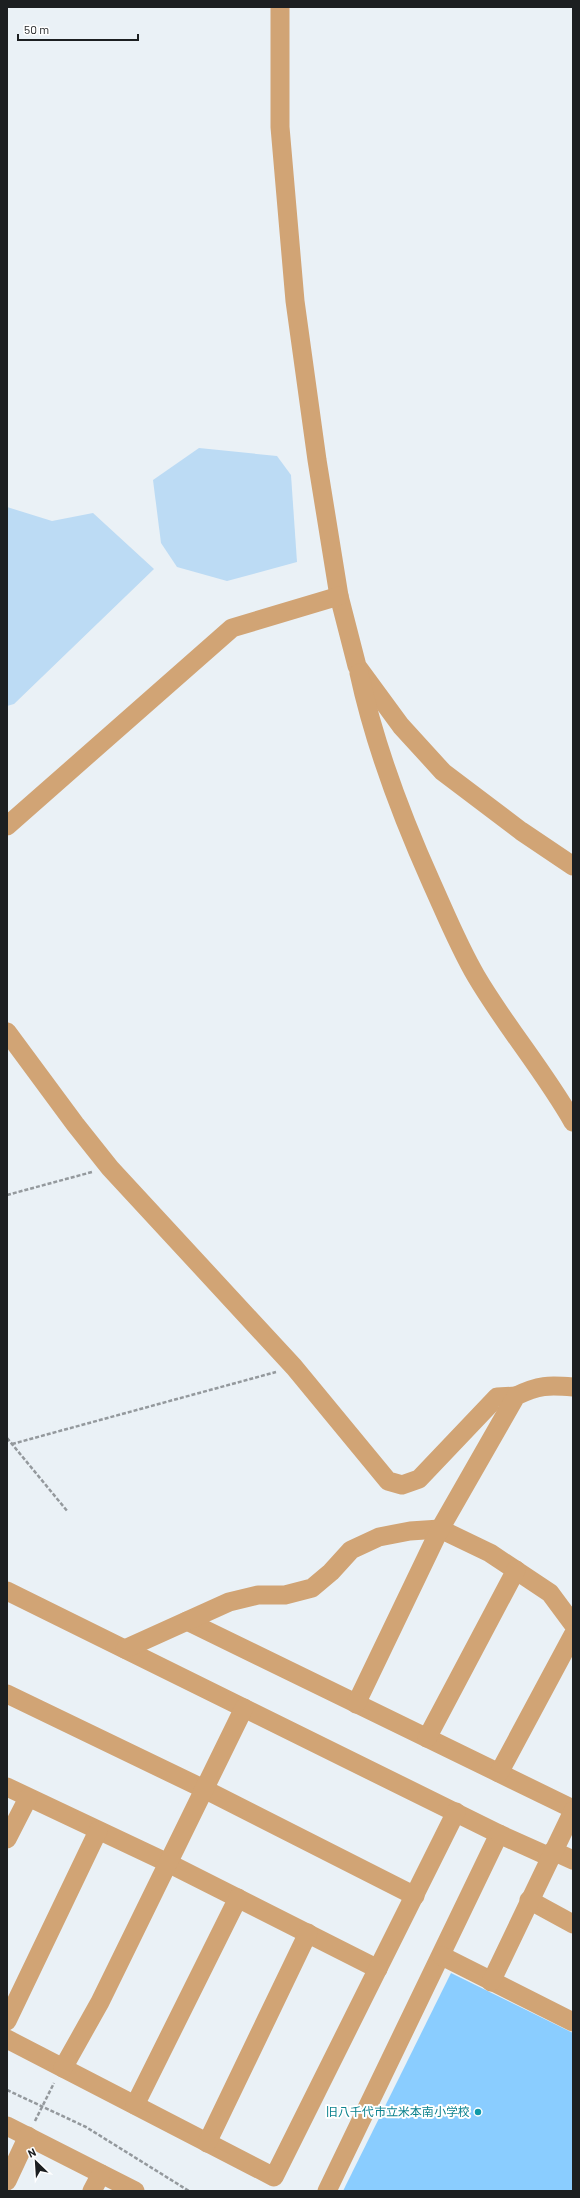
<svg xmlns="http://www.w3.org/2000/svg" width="580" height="2198" viewBox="0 0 580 2198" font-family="Barlow,'Noto Sans JP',sans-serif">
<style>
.green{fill:#bcdbf4}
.building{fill:#8acdff}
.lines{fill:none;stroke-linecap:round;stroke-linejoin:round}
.path{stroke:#94999d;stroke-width:2.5;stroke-dasharray:4 2;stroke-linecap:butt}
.minor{stroke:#d1a475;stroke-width:19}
.culture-dot{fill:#0f9aa8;stroke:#fff;stroke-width:1.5}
.labels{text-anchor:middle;stroke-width:4;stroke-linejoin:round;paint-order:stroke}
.culture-label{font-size:12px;fill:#0d838f;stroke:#fff;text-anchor:end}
</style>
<rect width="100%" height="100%" fill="#eaf1f6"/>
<!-- green -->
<g class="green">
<path d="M199 448 277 456 291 475 297 562 227 581 177 567 161 543 153 480Z"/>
<path d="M7 507 52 521 93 513 154 569 14 704 7 706Z"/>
</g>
<!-- building -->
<path class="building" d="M451 1973 573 2033V2191H343Z"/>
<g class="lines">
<!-- path -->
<g class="path">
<path d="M7 1195 92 1172"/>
<path d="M7 1438 68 1512"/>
<path d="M12 1444 276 1372"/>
<path d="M7 2090 86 2127 189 2191"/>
<path d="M35 2121 54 2083"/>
</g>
<!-- minor -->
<g class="minor">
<path d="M280 7V127L295 301 317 460 339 596 357 666 401 726 443 772 521 831 573 866"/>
<path d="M359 673C375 747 401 815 432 884 446 915 459 947 476 976 506 1027 544 1071 573 1122"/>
<path d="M7 826 232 628 339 596"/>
<path d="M7 1032 75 1124 110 1168 294 1367 388 1481 402 1485 419 1479 497 1397 516 1396"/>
<path d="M7 1591 499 1834 327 2191"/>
<path d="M187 1621 573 1809"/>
<path d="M125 1649 229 1602 258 1595H285L312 1588 331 1572 351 1550 379 1537 410 1531 440 1529 490 1553 550 1593 573 1624"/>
<path d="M7 1694 204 1789 415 1896"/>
<path d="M356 1704 440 1529 516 1396C539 1385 548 1385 573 1387"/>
<path d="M427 1738 516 1570"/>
<path d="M499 1773 573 1635"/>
<path d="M7 1787 168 1863 378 1969"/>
<path d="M499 1834 550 1857"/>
<path d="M7 1839 28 1798"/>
<path d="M553 1851 573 1860"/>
<path d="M529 1900 573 1924"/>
<path d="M442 1956 573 2022"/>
<path d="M491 1982 573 1811"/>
<path d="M7 2021 98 1831"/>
<path d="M7 2039 274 2177 456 1812"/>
<path d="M63 2068 100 2002 244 1708"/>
<path d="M135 2105 238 1898"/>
<path d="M7 2126 135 2191"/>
<path d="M207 2143 308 1933"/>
<path d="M7 2181 28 2136"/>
<path d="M92 2191 101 2174"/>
</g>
</g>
<!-- markers -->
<circle class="culture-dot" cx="478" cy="2112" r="4"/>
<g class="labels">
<!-- culture labels -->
<g class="culture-label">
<text x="470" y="2116">旧八千代市立米本南小学校</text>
</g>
</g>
<!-- border -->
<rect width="580" height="2198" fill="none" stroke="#1c1f21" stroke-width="16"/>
<!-- north arrow -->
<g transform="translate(36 2162) rotate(335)" stroke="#ffffff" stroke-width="3" paint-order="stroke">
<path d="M0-3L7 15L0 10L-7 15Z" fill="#1c1f21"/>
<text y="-6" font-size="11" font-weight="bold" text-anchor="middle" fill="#1c1f21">N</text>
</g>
<!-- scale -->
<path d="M18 34v6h120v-6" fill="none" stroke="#1c1f21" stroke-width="2"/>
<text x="24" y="34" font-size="12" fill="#1c1f21" stroke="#ffffff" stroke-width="3" paint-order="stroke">50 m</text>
</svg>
